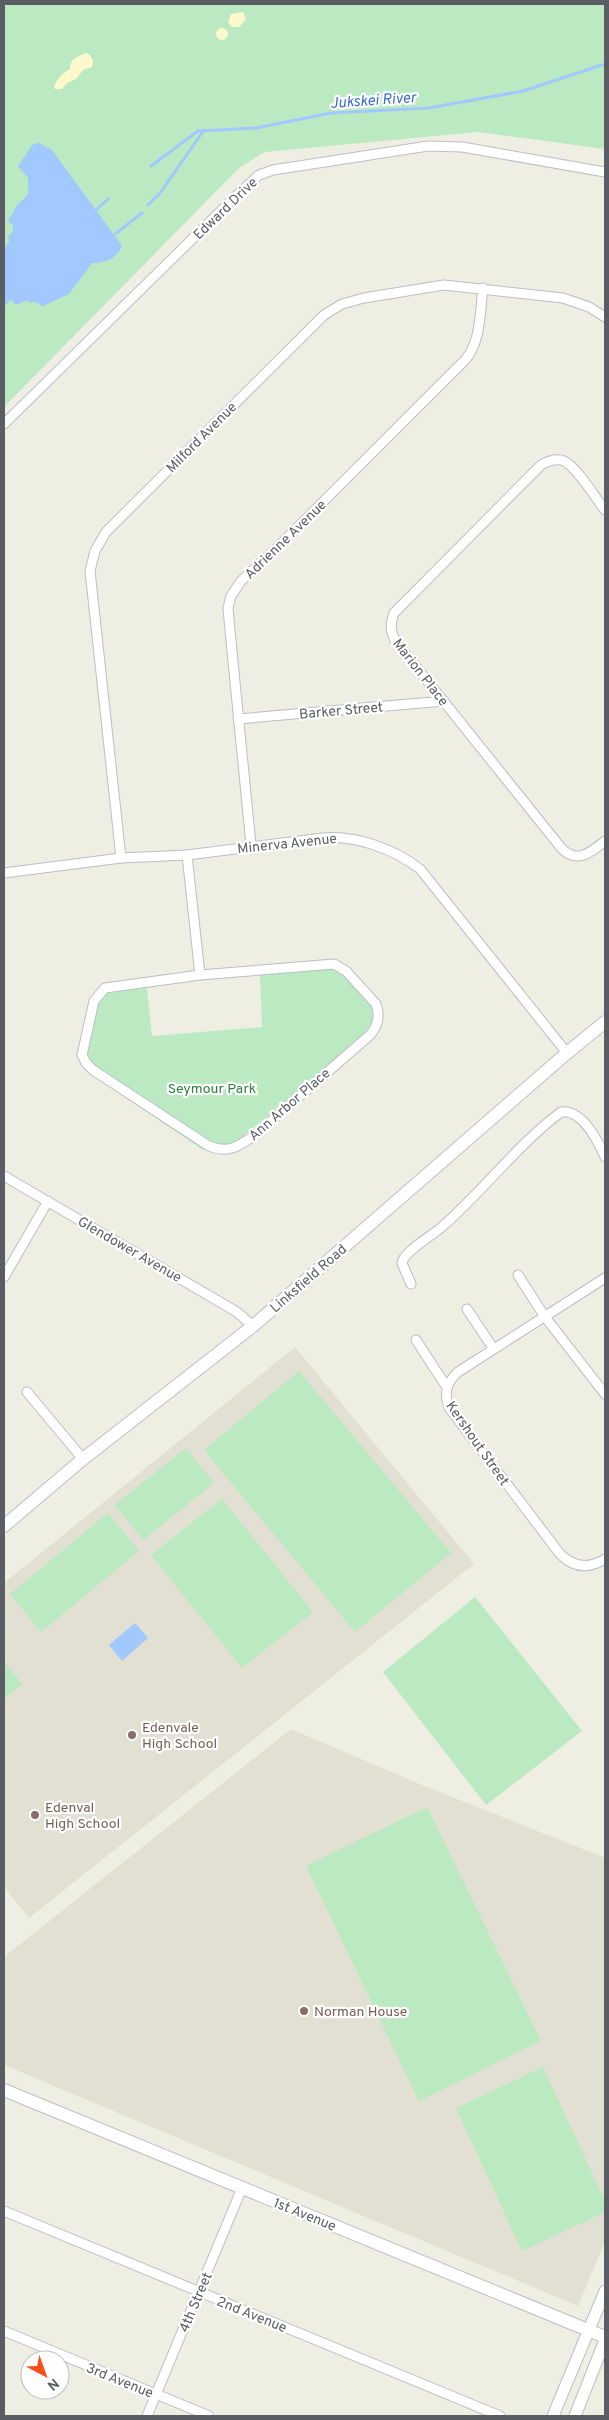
<svg xmlns="http://www.w3.org/2000/svg" width="609" height="2420" viewBox="0 0 609 2420" font-family="Overpass,sans-serif">
<style>
.education{fill:#e1e0d2}
.green{fill:#bbe9c2}
.sand{fill:#fef9cd}
.water{fill:#a1c8ff}
.lines{fill:none;stroke-linecap:round;stroke-linejoin:round}
.stream{stroke:#a1c8ff;stroke-width:3}
.minor-casing{stroke:#bcbec5;stroke-width:11}
.tertiary-casing{stroke:#bcbec5;stroke-width:13}
.secondary-casing{stroke:#bcbfc7;stroke-width:14}
.minor{stroke:#fff;stroke-width:9}
.tertiary{stroke:#fff;stroke-width:11}
.secondary{stroke:#fff;stroke-width:12}
.education-dot{fill:#8d6e63;stroke:#fff;stroke-width:2}
.labels{text-anchor:middle;stroke-width:4.5;stroke-linejoin:round;paint-order:stroke}
.street-label{font-size:14px;fill:#5a5d64;stroke:#fff}
.park-label{font-size:14px;fill:#2b823c;stroke:#fff}
.education-label{font-size:14px;fill:#785e54;stroke:#fff;text-anchor:start}
.water-label{font-size:15px;font-style:italic;fill:#386bce;stroke:#fff}
</style>
<rect width="100%" height="100%" fill="#efeee2"/>
<!-- education -->
<g class="education">
<path d="M295 1347 474 1564 29 1918 4 1887V1583Z"/>
<path d="M291 1729 422 1785 605 1858V2241L578 2306 4 2065V1957Z"/>
</g>
<!-- green -->
<g class="green">
<path d="M4 4H605V149L478 132 265 152 240 167 4 407Z"/>
<path d="M332 967 349 980 376 1012 372 1029 229 1148 203 1150 89 1073 80 1045 91 998 106 985 146 980 152 1036 262 1027 260 975Z"/>
<path d="M299 1371 451 1553 355 1632 204 1450Z"/>
<path d="M186 1448 214 1483 143 1540 115 1505Z"/>
<path d="M222 1499 313 1612 242 1668 151 1555Z"/>
<path d="M108 1513 139 1551 41 1632 10 1594Z"/>
<path d="M475 1597 582 1731 486 1805 383 1672Z"/>
<path d="M4 1661 22 1684 4 1699Z"/>
<path d="M427 1807 541 2041 419 2101 306 1866Z"/>
<path d="M543 2067 605 2201V2212L522 2251 456 2108Z"/>
</g>
<!-- sand -->
<g class="sand">
<path d="M243 12 246 19 239 27H232L228 22 231 14Z"/>
<circle cx="222" cy="34" r="6"/>
<path d="M86 53 90 55 93 61 92 67 83 70 76 79 67 83 62 89H55L54 86C59 77 61 74 70 69 70 59 76 57 86 53Z"/>
</g>
<!-- water -->
<g class="water">
<path d="M39 143 52 150 122 246C116 259 106 263 92 263L69 294 43 306 35 302 29 303 28 300 16 305 11 300 4 306V248L9 242 8 236 13 232V225L8 221 17 205 28 195V178L18 166 33 144Z"/>
<path d="M135 1623 148 1638 122 1661 109 1645Z"/>
</g>
<g class="lines">
<!-- stream -->
<g class="stream">
<path d="M151 166 198 131 256 128 331 113 429 108 523 91 605 64"/>
<path d="M148 205 160 193 204 130"/>
<path d="M97 209 108 199"/>
<path d="M115 234 142 213"/>
</g>
<defs>
<g id="minor">
<path d="M4 424 236 196 259 175 273 170 428 146 462 147 605 172"/>
<path d="M605 510C596 499 577 467 564 461 556 458 548 461 541 465L394 613C390 625 390 631 396 642L562 849C578 864 591 852 605 841"/>
<path d="M238 719 444 701"/>
<path d="M251 845 230 631 228 608 231 596 241 581 278 547 466 359C481 340 480 312 483 288"/>
<path d="M187 855 200 975 334 964 346 971 376 1004C380 1015 378 1026 370 1035L255 1135C239 1146 229 1154 209 1146L93 1070 86 1063 82 1055 94 1001 105 988 200 975"/>
<path d="M121 858 90 571 95 551 106 532 324 315 342 304 364 298 444 285 563 298 589 307 605 317"/>
<path d="M4 873 121 858 187 855 323 838C356 835 394 849 420 869L567 1053"/>
<path d="M4 1176 237 1312 253 1326"/>
<path d="M518 1275 545 1317 605 1394"/>
<path d="M4 1277 48 1201"/>
<path d="M605 1278 458 1372C446 1383 443 1394 450 1409L560 1554C574 1568 589 1569 605 1559"/>
<path d="M411 1284 402 1263C403 1252 433 1235 443 1226 484 1190 517 1145 561 1112 582 1109 598 1141 605 1157"/>
<path d="M467 1309 493 1348"/>
<path d="M416 1340 446 1386"/>
<path d="M27 1392 83 1459"/>
<path d="M4 2211 500 2416"/>
<path d="M4 2331 209 2416"/>
<path d="M147 2416 242 2188"/>
</g>
<g id="tertiary">
<path d="M553 2416 605 2291"/>
<path d="M575 2416 605 2340"/>
</g>
<g id="secondary">
<path d="M4 1526 83 1459 253 1326 567 1053 605 1022"/>
<path d="M4 2090 605 2337"/>
</g>
</defs>
<!-- minor casing -->
<use href="#minor" class="minor-casing"/>
<!-- tertiary casing -->
<use href="#tertiary" class="tertiary-casing"/>
<!-- secondary casing -->
<use href="#secondary" class="secondary-casing"/>
<!-- minor -->
<use href="#minor" class="minor"/>
<!-- tertiary -->
<use href="#tertiary" class="tertiary"/>
<!-- secondary -->
<use href="#secondary" class="secondary"/>
</g>
<!-- markers -->
<g class="education-dot">
<circle cx="132" cy="1735" r="5"/>
<circle cx="35" cy="1815" r="5"/>
<circle cx="304" cy="2011" r="5"/>
</g>
<g class="labels">
<!-- street labels -->
<g class="street-label">
<text transform="translate(225 208) rotate(-44)" y="5">Edward Drive</text>
<text transform="translate(201 437) rotate(-45)" y="5">Milford Avenue</text>
<text transform="translate(285 539) rotate(-44)" y="5">Adrienne Avenue</text>
<text transform="translate(421 672) rotate(52)" y="5">Marion Place</text>
<text transform="translate(341 710) rotate(-5)" y="5">Barker Street</text>
<text transform="translate(287 843) rotate(-6)" y="5">Minerva Avenue</text>
<text transform="translate(289 1104) rotate(-41)" y="5">Ann Arbor Place</text>
<text transform="translate(130 1249) rotate(30)" y="5">Glendower Avenue</text>
<text transform="translate(308 1278) rotate(-41)" y="5">Linksfield Road</text>
<text transform="translate(478 1443) rotate(55)" y="5">Kershout Street</text>
<text transform="translate(305 2214) rotate(22)" y="5">1st Avenue</text>
<text transform="translate(195 2302) rotate(-67)" y="5">4th Street</text>
<text transform="translate(252 2314) rotate(22)" y="5">2nd Avenue</text>
<text transform="translate(120 2380) rotate(22)" y="5">3rd Avenue</text>
</g>
<!-- park labels -->
<g class="park-label">
<text x="212" y="1093">Seymour Park</text>
</g>
<!-- education labels -->
<g class="education-label">
<text x="142" y="1732">Edenvale<tspan x="142" dy="16">High School</tspan></text>
<text x="45" y="1812">Edenval<tspan x="45" dy="16">High School</tspan></text>
<text x="314" y="2016">Norman House</text>
</g>
<!-- water labels -->
<g class="water-label">
<text transform="translate(373 100) rotate(-4)" y="5">Jukskei River</text>
</g>
</g>
<!-- border -->
<rect width="609" height="2420" fill="none" stroke="#5a5d64" stroke-width="10"/>
<!-- north arrow -->
<g transform="translate(45 2375) rotate(139)"><circle r="24" fill="#ffffff" stroke="#bdbec1"/>
<path d="M0-4L9 19L0 12L-9 19Z" fill="#f94e1d"/>
<text y="-8" font-size="14" font-weight="bold" text-anchor="middle" fill="#5a5d64">N</text>
</g>
</svg>
